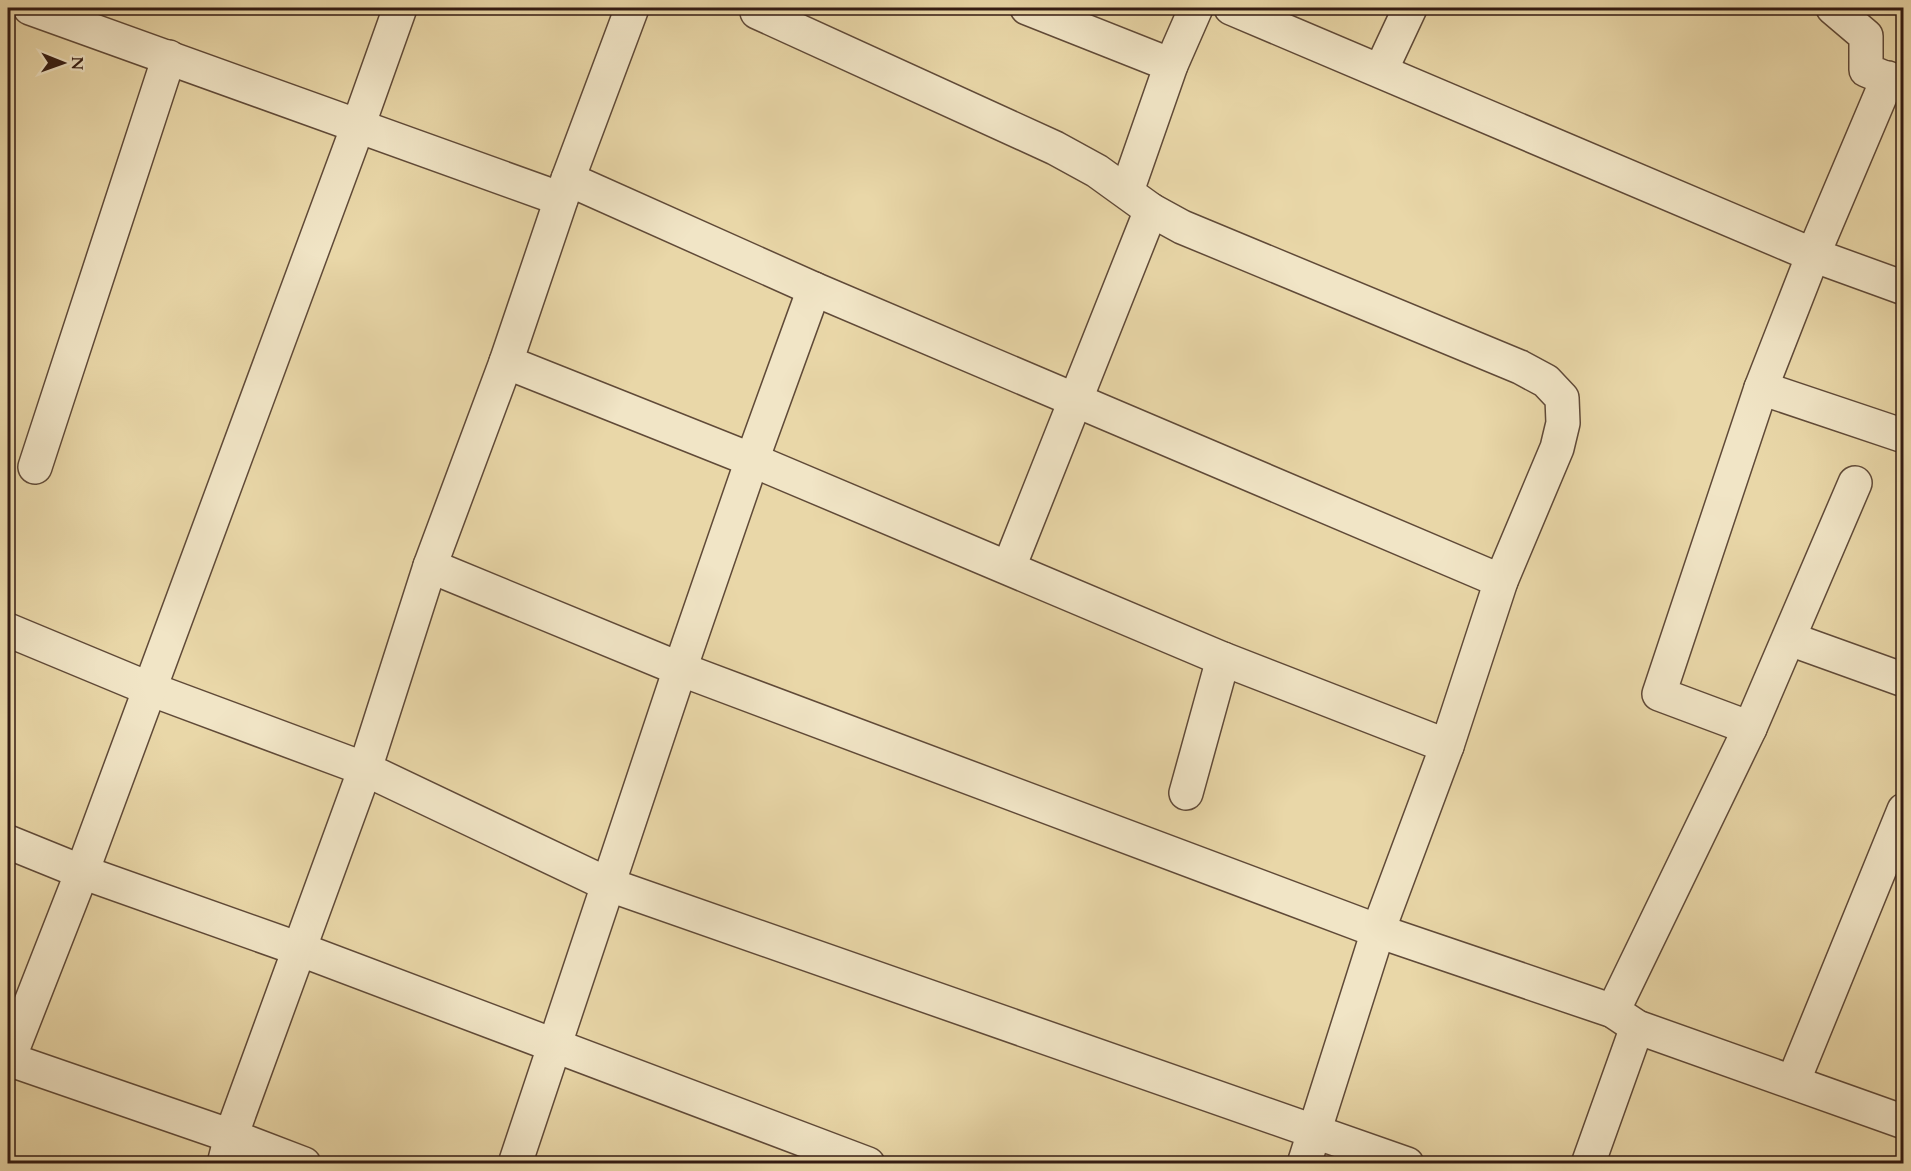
<svg xmlns="http://www.w3.org/2000/svg" width="1911" height="1171" viewBox="0 0 1911 1171" font-family="Cardo,serif">
<style>
.lines{fill:none;stroke-linecap:round;stroke-linejoin:round}
.minor-casing{stroke:#604a38;stroke-width:36}
.minor{stroke:#f1e5c6;stroke-width:33}
</style>
<rect width="100%" height="100%" fill="#e9d7a8"/>
<filter id="stains"><feTurbulence type="fractalNoise" baseFrequency=".00333" numOctaves="4"/><feColorMatrix values="0 0 0 0 .2 0 0 0 0 .09 0 0 0 0 .02 0 0 0 .5 -.17"/></filter>
<radialGradient id="worn" r=".72"><stop offset=".6" stop-color="#630" stop-opacity="0"/><stop offset="1" stop-color="#630" stop-opacity=".3"/></radialGradient>
<g class="lines">
<defs>
<g id="minor">
<path d="M30 8 561 199"/>
<path d="M1027 8 1171 65"/>
<path d="M1231 8 1813 255 1904 288"/>
<path d="M1833 8 1866 36V70L1904 86"/>
<path d="M757 12 1055 148 1097 171 1151 210 1182 227 1520 367 1546 381 1562 398 1563 423 1557 448 1501 581 1447 746 1378 931 1304 1164"/>
<path d="M1381 70 1410 8"/>
<path d="M568 179 814 289 1501 581"/>
<path d="M1127 191 1171 65 1196 8"/>
<path d="M506 362 752 460 1223 659 1447 746"/>
<path d="M1761 388 1904 436"/>
<path d="M35 467 169 57"/>
<path d="M430 566 680 669 1378 931 1613 1011 1637 1027 1904 1122"/>
<path d="M1009 567 1151 210"/>
<path d="M8 630 150 689 365 769 607 884 1407 1164"/>
<path d="M1790 639 1904 680"/>
<path d="M1750 728 1659 694 1761 388 1813 255 1888 78"/>
<path d="M1186 793 1223 659"/>
<path d="M8 842 82 872 299 949 868 1164"/>
<path d="M1613 1011 1750 728 1855 483"/>
<path d="M8 1059 231 1136 304 1164"/>
<path d="M8 1061 82 872 358 126 400 8"/>
<path d="M1793 1082 1904 810"/>
<path d="M224 1164 231 1136 365 769 430 566 506 362 568 179 632 8"/>
<path d="M515 1164 680 669 752 460 814 289"/>
<path d="M1588 1164 1637 1027"/>
</g>
</defs>
<!-- minor casing -->
<use href="#minor" class="minor-casing"/>
<!-- minor -->
<use href="#minor" class="minor"/>
</g>
<!-- margin -->
<rect width="1911" height="1171" fill="none" stroke="#e9d7a8" stroke-width="30"/>
<rect x="9" y="9" width="1893" height="1153" fill="none" stroke="#331b12" stroke-width="3"/>
<rect x="15" y="15" width="1881" height="1141" fill="none" stroke="#331b12" stroke-width="1.5"/>
<!-- north arrow -->
<g transform="translate(63 63) rotate(91)" stroke="#f1e5c6" stroke-width="4.5" paint-order="stroke">
<path d="M0-4.5L10 22L0 15L-10 22Z" fill="#331b12"/>
<text y="-9" font-size="16" font-weight="bold" text-anchor="middle" fill="#331b12">N</text>
</g>
<rect width="100%" height="100%" filter="url(#stains)"/>
<rect width="100%" height="100%" fill="url(#worn)"/>
</svg>
